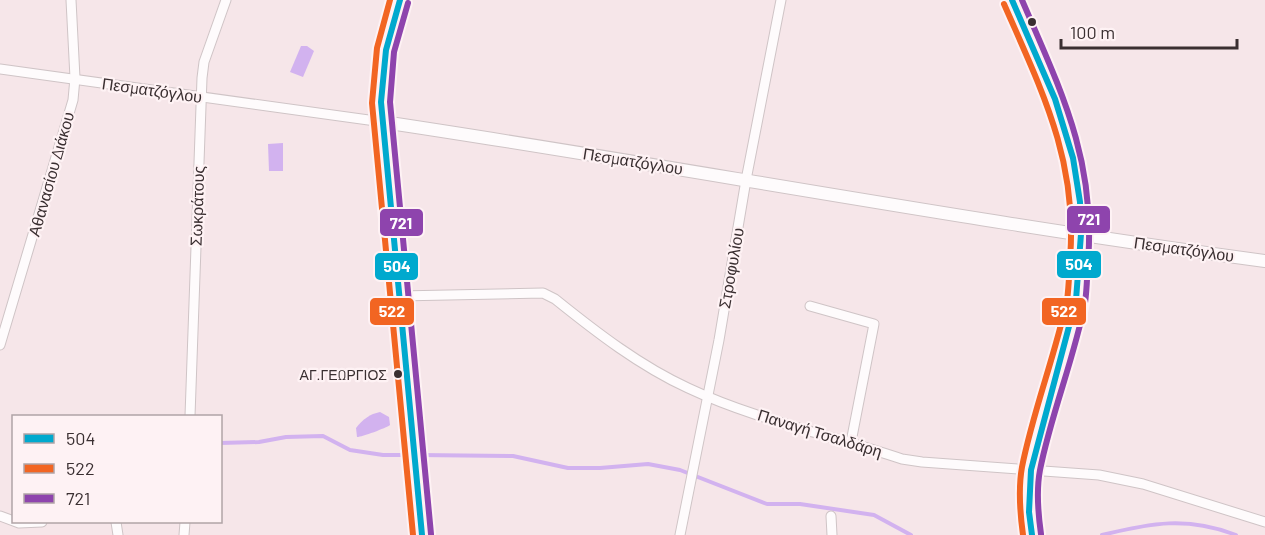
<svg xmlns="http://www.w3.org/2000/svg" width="1265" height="535" viewBox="0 0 1265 535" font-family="Barlow,sans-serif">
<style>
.water{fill:#d2b2ef}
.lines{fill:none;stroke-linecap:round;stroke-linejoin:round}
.stream{stroke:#d2b2ef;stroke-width:4}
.minor-casing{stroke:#cfc4c6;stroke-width:11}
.tertiary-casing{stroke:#cfc4c6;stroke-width:14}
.secondary-casing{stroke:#cfc4c6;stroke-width:16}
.minor{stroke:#fefbfc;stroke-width:9}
.tertiary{stroke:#fefbfc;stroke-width:12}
.secondary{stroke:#fefbfc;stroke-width:14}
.bus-1-casing{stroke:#fef2f4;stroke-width:10}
.bus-2-casing{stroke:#fef2f4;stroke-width:10}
.bus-3-casing{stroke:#fef2f4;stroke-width:10}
.bus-1{stroke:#00a9ce;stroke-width:6}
.bus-2{stroke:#f26522;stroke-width:6}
.bus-3{stroke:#8e44ad;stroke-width:6}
.bus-dot{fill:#3a2f31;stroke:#fef2f4;stroke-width:2}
.labels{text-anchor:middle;stroke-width:4.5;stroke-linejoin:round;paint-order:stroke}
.bus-label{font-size:14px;fill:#3a2f31;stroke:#fef2f4;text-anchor:end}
.street-label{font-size:16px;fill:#3a2f31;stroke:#fef2f4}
.line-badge{stroke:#fef2f4;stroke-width:2}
.badge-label{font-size:16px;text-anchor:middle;font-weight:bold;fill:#fff}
</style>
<rect width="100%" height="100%" fill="#f6e6e9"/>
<!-- water -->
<g class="water">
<path d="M301 46H307L314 51 303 77 290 72Z"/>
<path d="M283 143V171H269L268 144Z"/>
<path d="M380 412 389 417 390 425C386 428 362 437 357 437L356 428C363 419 370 414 380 412Z"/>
</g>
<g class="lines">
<!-- stream -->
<g class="stream">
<path d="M220 443 259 442 286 437 323 436 350 450 383 455H411"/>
<path d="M418 455 513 456 568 468H600L648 464 680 470 767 504H800L874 515 911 535"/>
<path d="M1102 535C1151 523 1187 516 1236 535"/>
</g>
<defs>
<g id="minor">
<path d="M0 69 383 122"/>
<path d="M399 296 543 293 555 299C596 332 640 366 688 388 756 420 831 435 902 459L922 462 1099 475 1143 484 1265 522"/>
<path d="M810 306 874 324 851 442"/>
<path d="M0 345 73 100 75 78 71 0"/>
<path d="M190 416 202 78 204 62 226 0"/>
<path d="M0 516 19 523 42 522"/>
<path d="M831 516 832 535"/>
<path d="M116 522 118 535"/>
<path d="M184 535 185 522"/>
<path d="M680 535 719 340 746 180 781 0"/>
</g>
<path id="tertiary" d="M383 122C677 166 970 222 1265 261"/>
<g id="secondary">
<path d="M400 0C387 33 381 66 381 102L422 535"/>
<path d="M1012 0 1055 99 1073 158 1080 202 1081 234 1076 300 1031 470 1029 512 1032 535"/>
</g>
</defs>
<!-- minor casing -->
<use href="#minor" class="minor-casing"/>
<!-- tertiary casing -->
<use href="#tertiary" class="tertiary-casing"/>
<!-- secondary casing -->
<use href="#secondary" class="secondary-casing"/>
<!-- minor -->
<use href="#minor" class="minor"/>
<!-- tertiary -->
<use href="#tertiary" class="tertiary"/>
<!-- secondary -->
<use href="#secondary" class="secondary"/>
<defs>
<g id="bus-1">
<path d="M400 0 386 50 381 102 422 535"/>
<path d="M1012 0 1055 99 1073 158 1080 202 1081 234 1076 300 1031 470 1029 512 1032 535"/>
</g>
<g id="bus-2">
<path d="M390 0 377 48 372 103 413 535"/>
<path d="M1004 4C1042 91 1078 161 1070 259 1069 273 1069 287 1067 300 1055 356 1033 411 1022 467 1018 489 1020 513 1023 535"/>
</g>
<g id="bus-3">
<path d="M1022 0C1061 91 1096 160 1088 262 1087 275 1087 289 1085 303 1074 359 1051 414 1040 470 1036 491 1038 513 1041 534"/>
<path d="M408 3 394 52 390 102 431 534"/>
</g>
</defs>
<!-- bus-1 casing -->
<use href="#bus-1" class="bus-1-casing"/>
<!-- bus-2 casing -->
<use href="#bus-2" class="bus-2-casing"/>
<!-- bus-3 casing -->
<use href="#bus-3" class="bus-3-casing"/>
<!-- bus-1 -->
<use href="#bus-1" class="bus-1"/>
<!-- bus-2 -->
<use href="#bus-2" class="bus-2"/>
<!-- bus-3 -->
<use href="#bus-3" class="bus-3"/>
</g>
<!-- markers -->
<g class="bus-dot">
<circle cx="1032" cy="22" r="5"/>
<circle cx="398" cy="374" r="5"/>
</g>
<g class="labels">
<!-- bus labels -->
<g class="bus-label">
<text x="387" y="380">ΑΓ.ΓΕΩΡΓΙΟΣ</text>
</g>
<!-- street labels -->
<g class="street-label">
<text transform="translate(152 90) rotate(8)" y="6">Πεσματζόγλου</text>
<text transform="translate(633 161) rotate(9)" y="6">Πεσματζόγλου</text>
<text transform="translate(51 174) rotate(-74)" y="6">Αθανασίου Διάκου</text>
<text transform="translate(197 206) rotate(-88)" y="6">Σωκράτους</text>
<text transform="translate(1184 249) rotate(8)" y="6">Πεσματζόγλου</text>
<text transform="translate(731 268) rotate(-80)" y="6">Στροφυλίου</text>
<text transform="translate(820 433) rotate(17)" y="6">Παναγή Τσαλδάρη</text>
</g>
</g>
<g class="line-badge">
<rect x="1066" y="205" width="45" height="29" rx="6" fill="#8e44ad"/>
<rect x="379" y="208" width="45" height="29" rx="6" fill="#8e44ad"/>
<rect x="1056" y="250" width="46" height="29" rx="6" fill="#00a9ce"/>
<rect x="374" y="252" width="45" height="29" rx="6" fill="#00a9ce"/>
<rect x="1041" y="297" width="46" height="29" rx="6" fill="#f26522"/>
<rect x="369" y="297" width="46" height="29" rx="6" fill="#f26522"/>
</g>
<g class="badge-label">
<text x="1089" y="225">721</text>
<text x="401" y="229">721</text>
<text x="1079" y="270">504</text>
<text x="397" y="272">504</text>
<text x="1064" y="317">522</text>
<text x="392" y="317">522</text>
</g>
<!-- legend -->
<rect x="12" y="415" width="210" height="108" fill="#fef2f4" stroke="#b0a4a6" stroke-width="1.5"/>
<rect x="24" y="434" width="30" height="9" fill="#00a9ce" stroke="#b0a4a6" stroke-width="1.5"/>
<text x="66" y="445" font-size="18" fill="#3a2f31">504</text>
<rect x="24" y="464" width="30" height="9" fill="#f26522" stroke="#b0a4a6" stroke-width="1.5"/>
<text x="66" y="475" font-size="18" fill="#3a2f31">522</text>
<rect x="24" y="494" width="30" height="9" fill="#8e44ad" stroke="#b0a4a6" stroke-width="1.5"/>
<text x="66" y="505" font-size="18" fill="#3a2f31">721</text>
<!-- scale -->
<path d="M1061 39v9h176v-9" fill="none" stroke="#3a2f31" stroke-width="3"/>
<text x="1070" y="39" font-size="18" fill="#3a2f31" stroke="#fef2f4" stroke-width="4.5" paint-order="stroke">100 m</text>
</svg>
